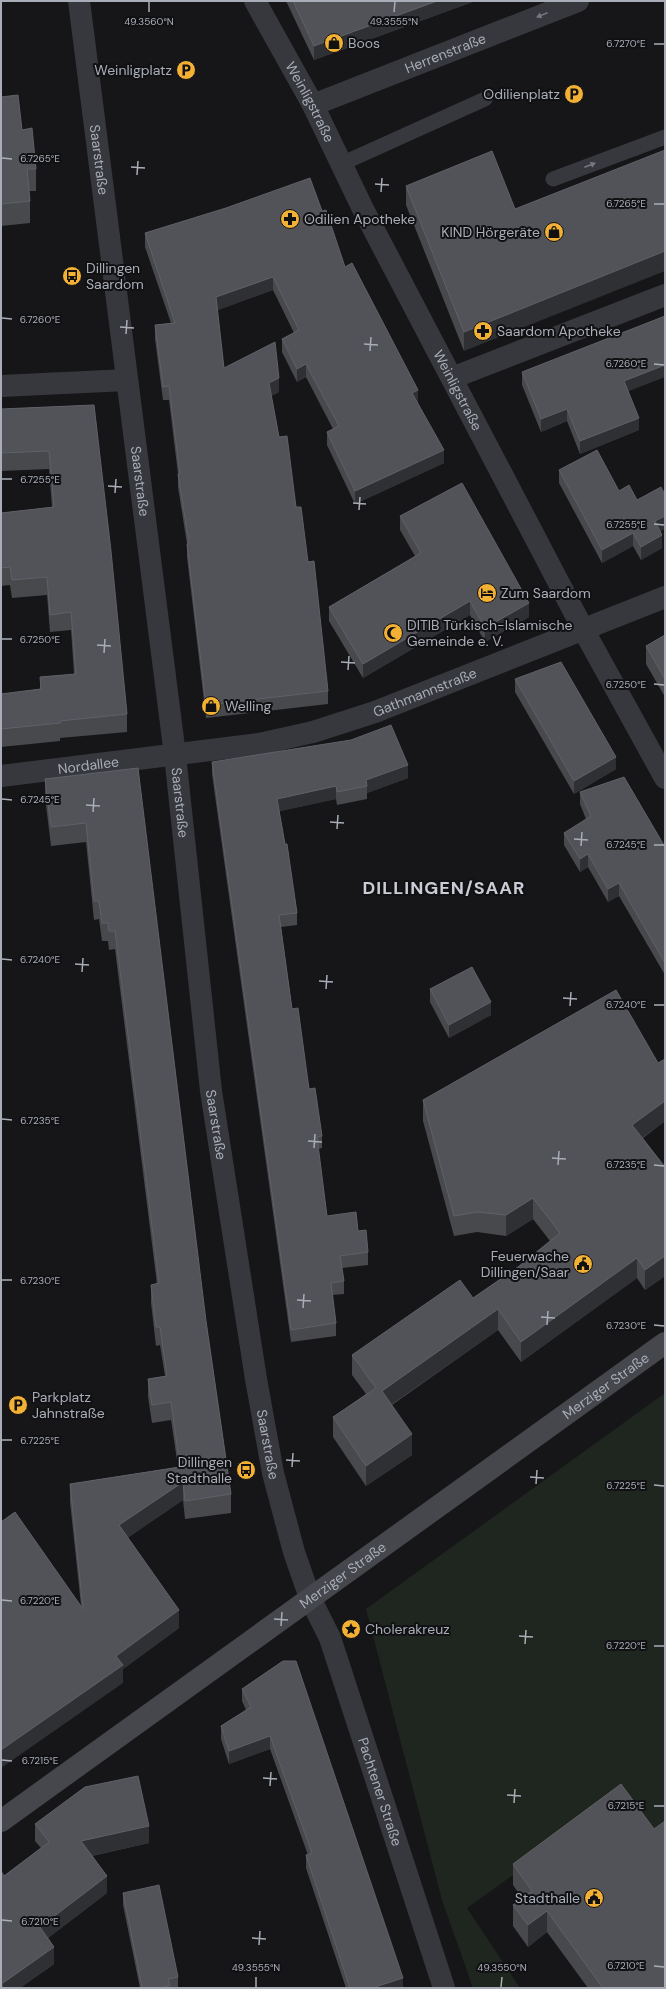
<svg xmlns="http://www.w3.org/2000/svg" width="666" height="1989" viewBox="0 0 666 1989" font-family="'DM Sans',sans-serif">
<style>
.green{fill:#1e261f}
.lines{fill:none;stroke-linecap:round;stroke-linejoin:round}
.lane{stroke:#37383d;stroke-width:15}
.street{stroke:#37383d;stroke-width:22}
.secondary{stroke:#45474d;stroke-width:22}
.wall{fill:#47494d}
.shaded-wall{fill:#2f3033}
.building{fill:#525359;stroke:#5f6168}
.oneway{fill:#757881}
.ticks{fill:none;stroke:#a8adb8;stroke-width:1.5}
.labels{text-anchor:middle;stroke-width:4;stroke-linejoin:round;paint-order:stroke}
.poi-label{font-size:14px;fill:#a8adb8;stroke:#111113;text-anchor:start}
.street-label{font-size:14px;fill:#a8adb8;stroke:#111113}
.district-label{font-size:18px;font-weight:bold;letter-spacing:1px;fill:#c9ccd4;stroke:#111113}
.ticks-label{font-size:10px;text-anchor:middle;fill:#a8adb8;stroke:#111113;stroke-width:4;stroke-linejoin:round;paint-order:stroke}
</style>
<rect width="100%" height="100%" fill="#161618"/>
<!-- green -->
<path class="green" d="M665 1393V1835L654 1844 620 1799 467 1908 520 1988H473L442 1900 366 1609Z"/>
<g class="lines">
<!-- lane -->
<g class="lane">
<path d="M341 164 485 99"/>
<path d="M553 179 665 137"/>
</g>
<!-- street -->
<g class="street">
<path id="s1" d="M79 1 175 755 211 1091 256 1379 273 1473 294 1552 310 1598 330 1638 444 1988"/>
<path id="s2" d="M255 1 313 105 363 209 583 629 665 778"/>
<path id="s3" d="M313 105 578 1"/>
<path d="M452 378 665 295"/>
<path d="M1 386 127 380"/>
<path id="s4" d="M1 776 259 744 313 732 375 712 665 597"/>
</g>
<!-- secondary -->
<path class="secondary" id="s5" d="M1 1821 665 1343"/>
</g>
<!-- wall -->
<g class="wall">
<path d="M286 1H475L314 60Z"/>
<path d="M1 97 22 130 36 169V191H29L30 201V223L1 226Z"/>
<path d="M406 186 515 209 464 351 406 205Z"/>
<path d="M322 211 345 267 418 403 444 463 355 504 327 445V432L333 429 306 377 297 382 282 352V339L294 333 273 290 217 310 224 368 279 392 271 396 279 437 296 507 308 562 328 691V704L206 718 187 557V544L178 487V474L169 400H163L155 339V325L171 323 145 247V233Z"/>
<path d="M522 372 628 392 639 430 580 454 567 421 541 432 522 385Z"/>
<path d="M94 405 127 714V732L60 738V741L1 747V694L40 689V677L74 674 71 630 50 632 47 595 12 598 10 585 1 586V513L52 507 49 469 1 471V409Z"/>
<path d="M559 470 637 500 660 531 662 548 641 560 633 546 602 563 559 483Z"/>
<path d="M400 516 529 617 485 642 470 615 363 678 329 621V607L415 556 400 530Z"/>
<path d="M665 635V697L646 664V646Z"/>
<path d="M515 679 616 769 574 794 515 692Z"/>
<path d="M212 762 408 778 367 793V799L337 805 336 799 279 811 297 913V925L281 927 292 1009 309 1089 322 1136V1148L318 1149 327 1216 358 1231 368 1252V1265L342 1268 344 1281V1294L332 1295 336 1323V1336L291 1342 212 774Z"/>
<path d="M138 768 206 1321 231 1494V1513L185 1519 183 1500 127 1538 179 1628 123 1669V1683L81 1605 70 1502V1484L178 1467 171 1420 152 1423 148 1397V1379L165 1376 160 1345 156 1346 151 1303V1285L157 1284 115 949 109 950 108 941H102L99 919 94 920 86 842 51 846 45 797V779Z"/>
<path d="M580 792 665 847V975L619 896 608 902 588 867 580 872 564 845V833L586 819 580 804Z"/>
<path d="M430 989 491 1015 449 1038 430 1002Z"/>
<path d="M423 1100 665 1121 643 1138 665 1167V1276L645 1290 637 1278 521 1362 498 1330 392 1405 412 1455 366 1486 333 1437V1417L366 1394 352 1375V1355L473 1298 518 1267 550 1241 533 1219 506 1236 477 1232 454 1236 423 1121Z"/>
<path d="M283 1661 403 1988H346L306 1868V1855H308L270 1749 229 1764 221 1739V1726L246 1710 242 1701V1689Z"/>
<path d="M35 1824 149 1843 92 1856 107 1893 48 1938 54 1964 20 1988H1V1871L4 1876 41 1848 35 1841Z"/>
<path d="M513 1864 665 1988H588L547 1932 528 1947 513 1926V1905L522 1898 513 1885Z"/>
<path d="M123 1893 178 1977V1988H140L123 1905Z"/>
</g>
<!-- shaded-wall -->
<g class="shaded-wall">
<path d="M437 1H475L314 60V46Z"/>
<path d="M665 251V271L464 351V332Z"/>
<path d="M273 277V290L216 311V297Z"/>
<path d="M306 364V377L297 382V369Z"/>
<path d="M665 365V377L624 393V381Z"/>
<path d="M279 378V392L269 397V383Z"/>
<path d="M418 390V404L412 393Z"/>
<path d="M567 409V421L541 432V419Z"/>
<path d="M639 418V430L580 454V441Z"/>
<path d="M444 450V463L355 504V491Z"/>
<path d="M665 516V529L655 534V521Z"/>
<path d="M633 533V546L602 563V550Z"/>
<path d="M662 535V548L641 560V547Z"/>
<path d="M470 601V615L363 678V664Z"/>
<path d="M529 603V617L485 642V628Z"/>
<path d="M616 757V769L574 794V781Z"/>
<path d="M408 765V778L367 793V786L366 780Z"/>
<path d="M336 786V799L277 812V799Z"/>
<path d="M588 854V867L580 872V859Z"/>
<path d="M619 883V896L608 902V889Z"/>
<path d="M491 1002V1015L449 1038V1025Z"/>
<path d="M665 1101V1121L632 1145V1125Z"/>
<path d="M533 1198V1219L506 1236V1215Z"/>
<path d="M665 1256V1276L645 1290V1270Z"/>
<path d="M637 1258V1278L521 1362V1342Z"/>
<path d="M498 1309V1330L382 1411V1391Z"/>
<path d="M412 1434V1455L366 1486V1466Z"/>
<path d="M183 1482V1500L119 1544V1525Z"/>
<path d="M179 1610V1628L123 1669V1683L1 1768V1750L116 1656Z"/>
<path d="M270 1736V1749L229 1764V1751Z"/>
<path d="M149 1826V1843L81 1858V1841Z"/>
<path d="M107 1876V1893L40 1944V1927Z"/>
<path d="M547 1911V1932L528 1947V1925Z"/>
<path d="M54 1947V1964L20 1988H3V1983Z"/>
<path d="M403 1978V1988H372Z"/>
<path d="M170 1986V1988H159Z"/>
</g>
<!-- building -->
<g class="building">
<path d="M293 1H437L314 46Z"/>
<path d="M18 95 22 130 32 128 36 169H27L30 201 1 204V97Z"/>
<path d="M665 150V251L464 332 406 186 492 151 515 209Z"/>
<path d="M310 178 322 211 326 210 345 267 352 263 418 390 412 393 444 450 355 491 327 432 339 426 306 364 297 369 282 339 299 330 273 277 216 297 224 368 275 342 279 378 269 383 279 437 287 436 296 507H301L308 562 314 561 328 691 206 705 187 544 189 543 178 474H180L169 386 163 387 155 325 175 323 145 233 226 208Z"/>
<path d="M665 316V365L624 381 639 418 580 441 567 409 541 419 522 372Z"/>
<path d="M94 405 111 551 127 714 60 721V723L1 729V694L41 689 40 677 76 674 71 612 50 615 47 577 12 580 10 567 1 568V513L54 507 49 451 1 453V409Z"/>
<path d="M597 450 619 491 629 485 637 500 661 487 665 495V516L655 521 662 535 641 547 633 533 602 550 559 470Z"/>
<path d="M462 483 529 603 485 628 470 601 363 664 329 607 421 553 400 516Z"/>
<path d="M665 635V679L646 646Z"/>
<path d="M561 662 616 757 574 781 515 679Z"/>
<path d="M391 725 408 765 366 780 367 786 337 792 336 786 277 799 285 844H287L297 913 279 915 292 1009 298 1008 309 1089 315 1088 322 1136 317 1137 327 1216 356 1212 358 1231 366 1230 368 1252 340 1256 344 1281 331 1283 336 1323 291 1330 212 762 351 740Z"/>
<path d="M138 768 206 1321 231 1494 185 1501 183 1482 119 1525 179 1610 116 1656 123 1665 1 1750V1522L15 1512 83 1609 70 1484 180 1467 171 1402 152 1405 148 1379 167 1376 160 1327H156L151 1285 159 1283 115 931H109L108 923H102L99 901H94L86 823 51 827 45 779Z"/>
<path d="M624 777 665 847V963L619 883 608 889 588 854 580 859 564 833 591 816 580 792Z"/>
<path d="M472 967 491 1002 449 1025 430 989Z"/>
<path d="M616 990 658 1063 665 1059V1101L632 1125 665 1167V1256L645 1270 637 1258 521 1342 498 1309 382 1391 412 1434 366 1466 333 1417 376 1388 352 1355 460 1280 473 1298 518 1267 560 1233 533 1198 506 1215 477 1212 454 1216 423 1100Z"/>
<path d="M283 1661H296L403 1978 372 1988H350L306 1855 312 1853 270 1736 229 1751 221 1726 251 1707 242 1689Z"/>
<path d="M138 1776 149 1826 81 1841 107 1876 40 1927 54 1947 3 1983 1 1980V1871L4 1876 49 1842 35 1824 85 1787Z"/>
<path d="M621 1784 654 1829 665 1821V1988H603L547 1911 528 1925 513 1905 532 1891 513 1864Z"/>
<path d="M159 1885 178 1977 168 1979 170 1986 159 1988H142L123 1893Z"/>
</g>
<!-- one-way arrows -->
<defs><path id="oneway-solid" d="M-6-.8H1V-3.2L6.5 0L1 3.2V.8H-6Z"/></defs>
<g class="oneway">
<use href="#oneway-solid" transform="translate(542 15) rotate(158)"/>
<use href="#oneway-solid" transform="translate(590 165) rotate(-21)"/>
</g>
<!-- ticks -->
<path class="ticks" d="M149 12V2M394 12 395 2M654 44H664M2 158 12 159M131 167 145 168M137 175 138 161M375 184 389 185M381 192 382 178M654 204H664M2 318 12 319M120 327 134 328M126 334 127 320M364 344 378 345M370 351 371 337M654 364 664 365M2 479H12M108 486 122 487M115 493 116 479M353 503 366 504M359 510 360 497M654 524 664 525M2 639H12M97 645 111 646M104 653 105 639M341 662 355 663M348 670 349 656M654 684 664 685M2 799 12 800M86 805 100 806M93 812 94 798M330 822 344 823M337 829 338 815M574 839 588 840M654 845H664M581 846 582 832M2 959 12 960M75 964 89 965M82 972 83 958M319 981 333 982M326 989 327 975M563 998 577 999M654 1005H664M570 1006 571 992M2 1119 12 1120M308 1141 322 1142M314 1148 315 1134M552 1158 566 1159M558 1165 559 1151M654 1165 664 1166M2 1280H12M297 1300 311 1301M303 1308 304 1294M541 1317 555 1318M547 1325 548 1311M654 1325 664 1326M2 1440H12M286 1460 300 1461M292 1467 293 1453M530 1477 544 1478M536 1484 537 1470M654 1485 664 1486M2 1600 12 1601M274 1619 288 1620M281 1626 282 1612M519 1636 533 1637M525 1644 526 1630M654 1646H664M2 1760 12 1761M263 1778 277 1779M270 1786 271 1772M507 1795 521 1796M514 1803 515 1789M654 1806H664M2 1920 12 1921M252 1938 266 1939M259 1945 260 1931M654 1966 664 1967M256 1987V1977M501 1987 502 1977"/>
<!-- icons -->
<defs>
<symbol id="shop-disc" viewBox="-11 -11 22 22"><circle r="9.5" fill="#f2b134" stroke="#111113"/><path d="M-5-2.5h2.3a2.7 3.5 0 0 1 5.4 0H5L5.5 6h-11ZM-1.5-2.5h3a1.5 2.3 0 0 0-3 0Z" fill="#111"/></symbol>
<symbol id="parking-disc" viewBox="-11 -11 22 22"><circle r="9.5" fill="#f2b134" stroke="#111113"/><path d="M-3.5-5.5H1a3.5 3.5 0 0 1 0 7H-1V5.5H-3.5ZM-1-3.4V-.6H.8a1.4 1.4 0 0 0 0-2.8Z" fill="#111"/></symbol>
<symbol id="pharmacy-disc" viewBox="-11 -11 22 22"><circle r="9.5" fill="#f2b134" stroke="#111113"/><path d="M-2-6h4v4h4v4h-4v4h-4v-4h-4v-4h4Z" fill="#111"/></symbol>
<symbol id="bus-disc" viewBox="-11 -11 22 22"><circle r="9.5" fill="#f2b134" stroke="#111113"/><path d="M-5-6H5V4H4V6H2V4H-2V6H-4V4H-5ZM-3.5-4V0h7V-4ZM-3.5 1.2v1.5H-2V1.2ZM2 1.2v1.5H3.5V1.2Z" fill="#111"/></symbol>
<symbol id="hotel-disc" viewBox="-11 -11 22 22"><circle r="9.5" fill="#f2b134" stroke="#111113"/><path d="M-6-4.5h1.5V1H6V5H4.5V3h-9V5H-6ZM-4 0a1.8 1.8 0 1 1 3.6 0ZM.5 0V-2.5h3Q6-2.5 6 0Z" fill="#111"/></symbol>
<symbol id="mosque-disc" viewBox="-11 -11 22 22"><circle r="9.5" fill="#f2b134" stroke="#111113"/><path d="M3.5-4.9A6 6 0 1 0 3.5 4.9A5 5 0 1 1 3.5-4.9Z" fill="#111"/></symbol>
<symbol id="civic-disc" viewBox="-11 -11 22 22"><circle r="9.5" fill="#f2b134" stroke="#111113"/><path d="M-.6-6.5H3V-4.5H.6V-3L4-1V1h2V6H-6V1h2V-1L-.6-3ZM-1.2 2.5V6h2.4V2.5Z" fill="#111"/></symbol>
<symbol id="sight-disc" viewBox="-11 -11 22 22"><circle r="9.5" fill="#f2b134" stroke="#111113"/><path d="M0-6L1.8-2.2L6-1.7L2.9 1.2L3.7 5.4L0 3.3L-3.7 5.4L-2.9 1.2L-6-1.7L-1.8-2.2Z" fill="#111"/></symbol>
</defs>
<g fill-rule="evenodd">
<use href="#shop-disc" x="323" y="32" width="22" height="22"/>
<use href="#parking-disc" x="175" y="59" width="22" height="22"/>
<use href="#parking-disc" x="563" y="83" width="22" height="22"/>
<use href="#pharmacy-disc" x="279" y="208" width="22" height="22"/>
<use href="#shop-disc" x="543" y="221" width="22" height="22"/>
<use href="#bus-disc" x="61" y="265" width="22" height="22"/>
<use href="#pharmacy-disc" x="472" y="320" width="22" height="22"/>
<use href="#hotel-disc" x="476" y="582" width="22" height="22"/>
<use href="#mosque-disc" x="382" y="622" width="22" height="22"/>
<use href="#shop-disc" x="200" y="695" width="22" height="22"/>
<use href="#civic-disc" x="572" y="1253" width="22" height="22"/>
<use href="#parking-disc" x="7" y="1394" width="22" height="22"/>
<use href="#bus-disc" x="235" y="1459" width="22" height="22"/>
<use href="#sight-disc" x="340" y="1618" width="22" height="22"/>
<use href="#civic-disc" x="583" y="1887" width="22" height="22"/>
</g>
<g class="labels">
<!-- poi labels -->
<g class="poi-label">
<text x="348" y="48">Boos</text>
<text x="172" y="75" text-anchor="end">Weinligplatz</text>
<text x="560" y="99" text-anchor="end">Odilienplatz</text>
<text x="304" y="224">Odilien Apotheke</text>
<text x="540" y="237" text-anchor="end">KIND Hörgeräte</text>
<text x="86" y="273">Dillingen<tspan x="86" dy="16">Saardom</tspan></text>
<text x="497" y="336">Saardom Apotheke</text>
<text x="501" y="598">Zum Saardom</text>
<text x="407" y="630">DITIB Türkisch-Islamische<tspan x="407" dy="16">Gemeinde e. V.</tspan></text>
<text x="225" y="711">Welling</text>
<text x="569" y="1261" text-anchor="end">Feuerwache<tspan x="569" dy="16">Dillingen/Saar</tspan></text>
<text x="32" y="1402">Parkplatz<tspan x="32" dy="16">Jahnstraße</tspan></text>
<text x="232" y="1467" text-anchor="end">Dillingen<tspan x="232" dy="16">Stadthalle</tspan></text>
<text x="365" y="1634">Cholerakreuz</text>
<text x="580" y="1903" text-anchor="end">Stadthalle</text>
</g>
<!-- street labels -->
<g class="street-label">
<text dy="5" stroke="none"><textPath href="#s3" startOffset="142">Herrenstraße</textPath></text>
<text dy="5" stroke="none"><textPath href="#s2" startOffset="115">Weinligstraße</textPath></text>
<text dy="5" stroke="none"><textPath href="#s1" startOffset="160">Saarstraße</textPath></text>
<text dy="5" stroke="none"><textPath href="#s2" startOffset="439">Weinligstraße</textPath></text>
<text dy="5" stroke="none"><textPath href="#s1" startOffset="484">Saarstraße</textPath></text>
<text dy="5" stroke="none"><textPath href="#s4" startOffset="434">Gathmannstraße</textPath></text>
<text dy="5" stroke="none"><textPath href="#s4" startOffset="88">Nordallee</textPath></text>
<text dy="5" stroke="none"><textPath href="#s1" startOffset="808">Saarstraße</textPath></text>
<text dy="5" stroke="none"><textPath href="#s1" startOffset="1132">Saarstraße</textPath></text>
<text dy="5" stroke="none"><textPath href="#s5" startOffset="745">Merziger Straße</textPath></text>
<text dy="5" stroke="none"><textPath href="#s1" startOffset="1456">Saarstraße</textPath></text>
<text dy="5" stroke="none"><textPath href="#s5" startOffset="421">Merziger Straße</textPath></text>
<text dy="5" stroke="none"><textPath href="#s1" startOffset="1822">Pachtener Straße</textPath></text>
</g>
<!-- district labels -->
<g class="district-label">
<text x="444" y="894">DILLINGEN/SAAR</text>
</g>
</g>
<g class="ticks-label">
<text x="149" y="25">49.3560°N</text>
<text x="394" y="25">49.3555°N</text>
<text x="626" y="47">6.7270°E</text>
<text x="40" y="162">6.7265°E</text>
<text x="626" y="207">6.7265°E</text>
<text x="40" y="323">6.7260°E</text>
<text x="626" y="367">6.7260°E</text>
<text x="40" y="483">6.7255°E</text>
<text x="626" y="528">6.7255°E</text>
<text x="40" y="643">6.7250°E</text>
<text x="626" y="688">6.7250°E</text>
<text x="40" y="803">6.7245°E</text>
<text x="626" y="848">6.7245°E</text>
<text x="40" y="963">6.7240°E</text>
<text x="626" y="1008">6.7240°E</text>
<text x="40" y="1124">6.7235°E</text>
<text x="626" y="1168">6.7235°E</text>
<text x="40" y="1284">6.7230°E</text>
<text x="626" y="1329">6.7230°E</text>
<text x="40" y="1444">6.7225°E</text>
<text x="626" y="1489">6.7225°E</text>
<text x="40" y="1604">6.7220°E</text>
<text x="626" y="1649">6.7220°E</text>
<text x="40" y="1764">6.7215°E</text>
<text x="626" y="1809">6.7215°E</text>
<text x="40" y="1925">6.7210°E</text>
<text x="626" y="1969">6.7210°E</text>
<text x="256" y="1971">49.3555°N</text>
<text x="502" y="1971">49.3550°N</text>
</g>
<!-- border -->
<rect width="666" height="1989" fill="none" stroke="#a8adb8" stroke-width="4"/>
</svg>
